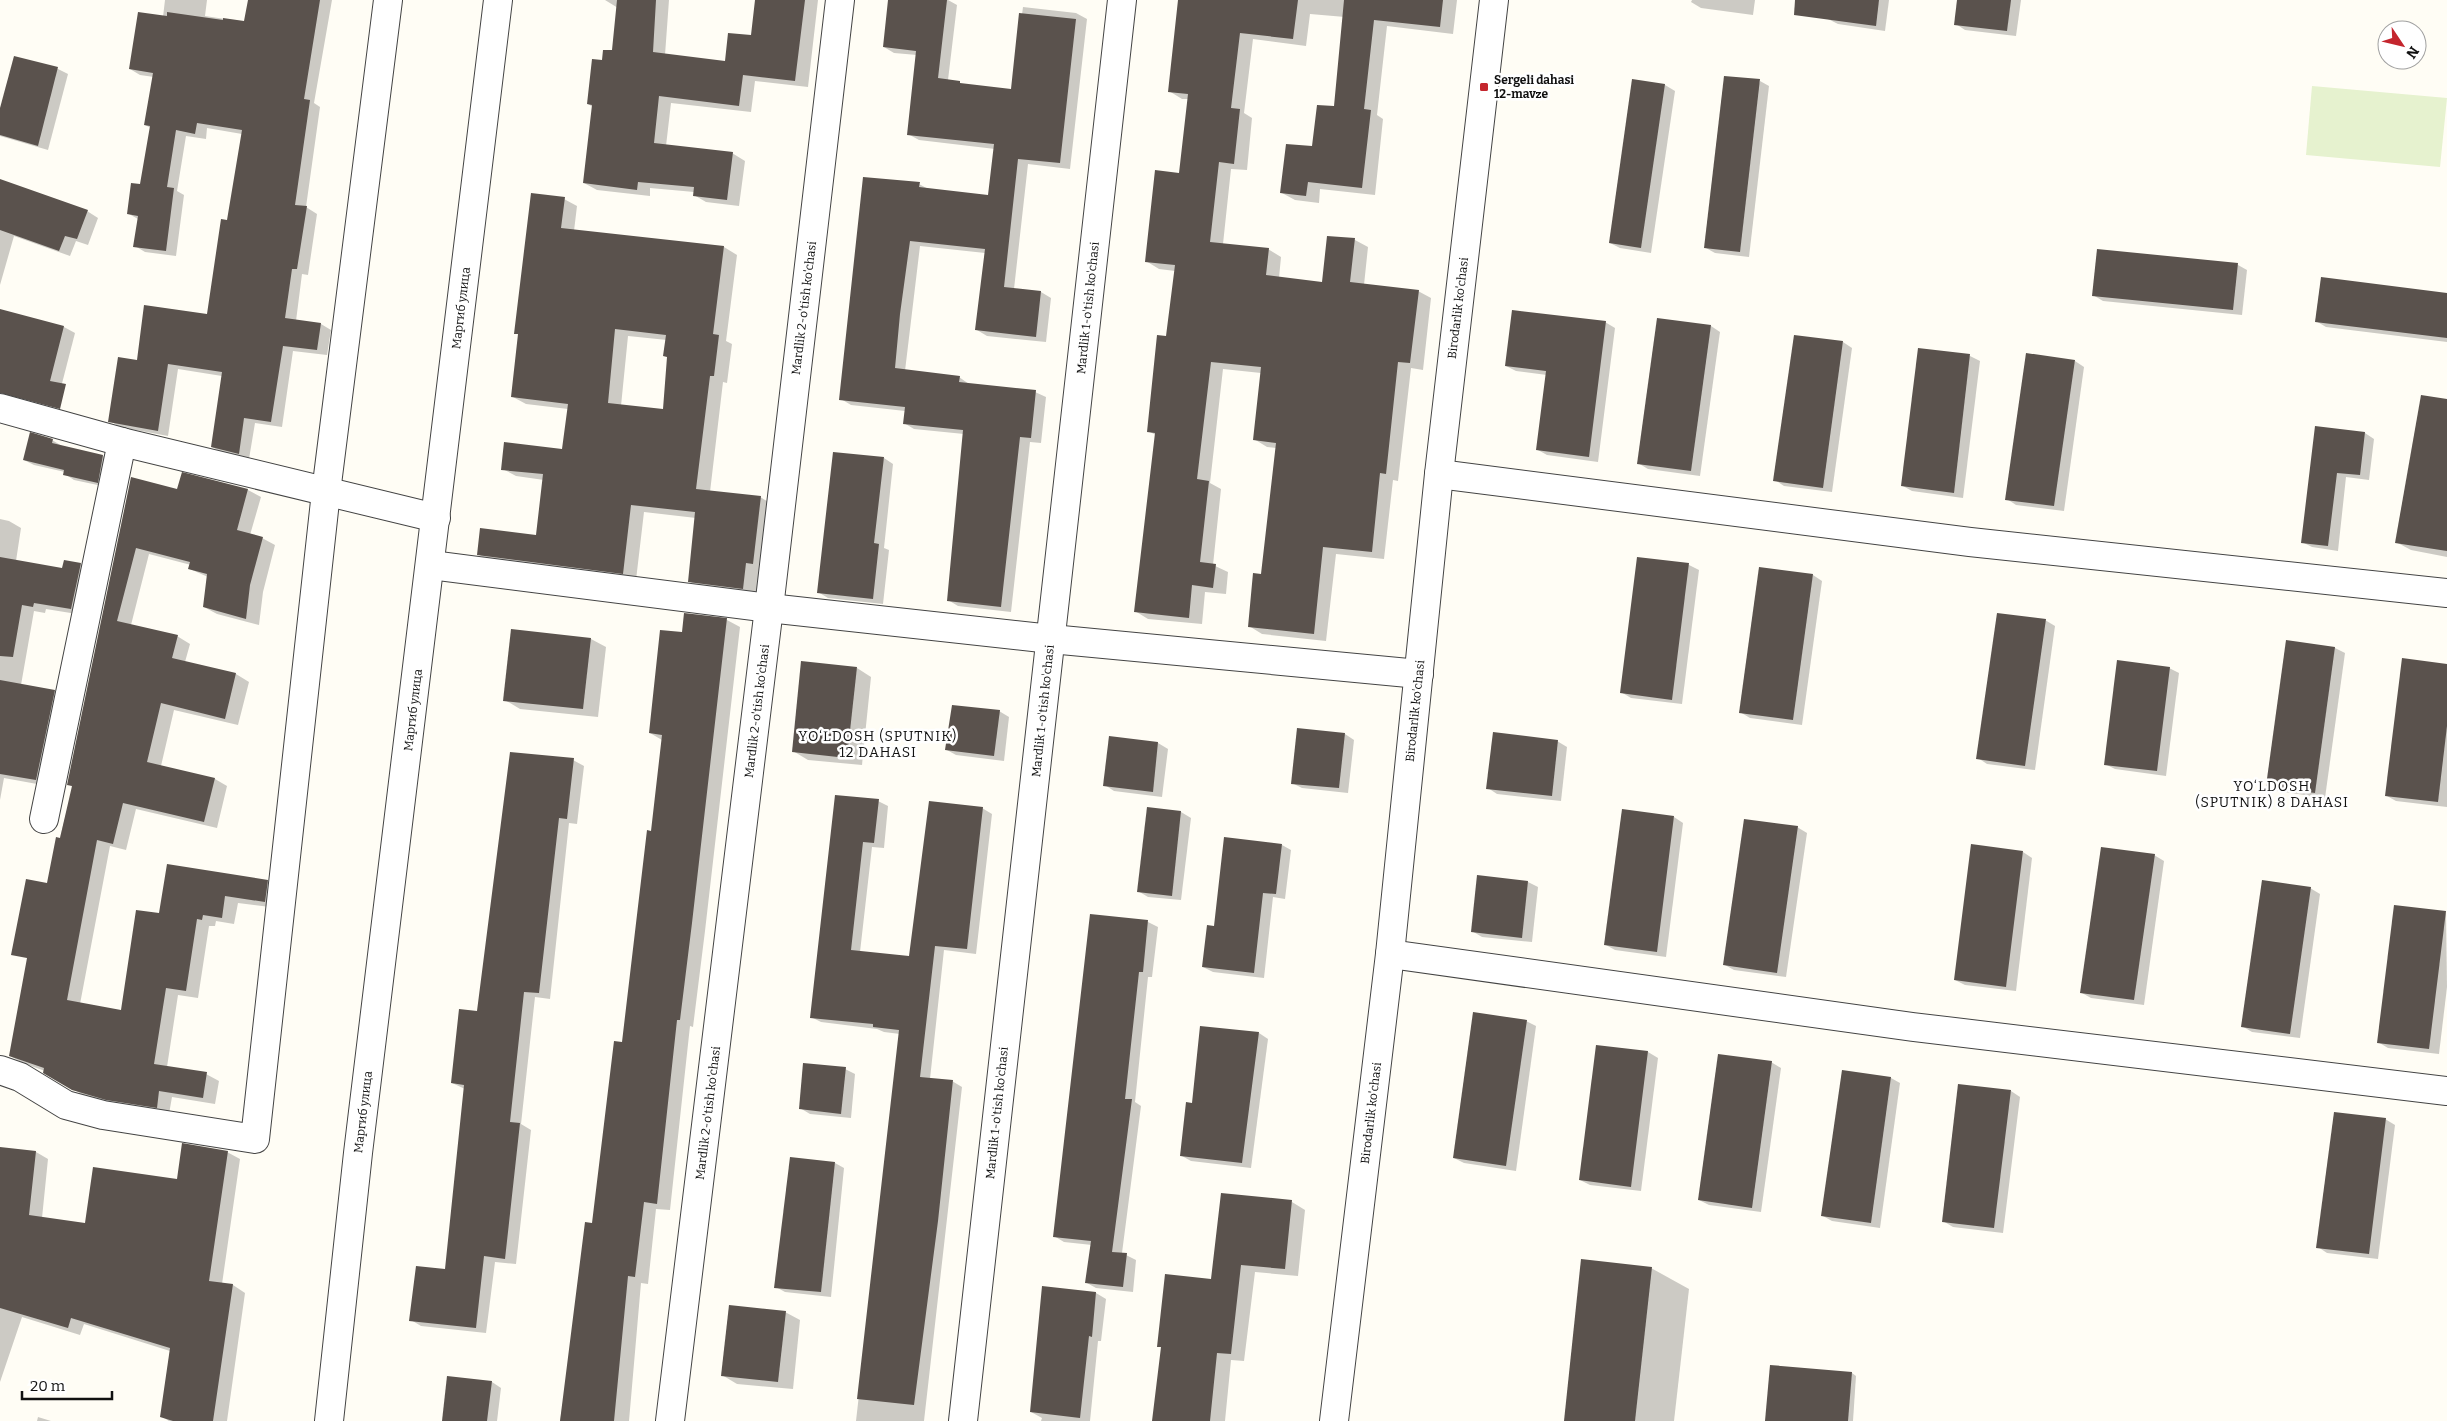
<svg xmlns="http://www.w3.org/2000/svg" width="2447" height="1421" viewBox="0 0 2447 1421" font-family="Bitter,serif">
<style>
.pitch{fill:#e6f2cf}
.shadow{fill:#0003;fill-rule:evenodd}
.building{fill:#5a524d;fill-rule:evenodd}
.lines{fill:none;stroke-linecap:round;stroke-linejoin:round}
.minor-casing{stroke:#444;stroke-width:30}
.minor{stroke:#fff;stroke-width:28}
.poi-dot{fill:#c4262e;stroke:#fff;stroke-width:2}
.labels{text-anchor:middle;stroke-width:5;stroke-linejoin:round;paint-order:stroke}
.poi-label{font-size:12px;font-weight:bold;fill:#111;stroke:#fff;text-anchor:start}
.street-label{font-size:12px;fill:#111;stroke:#fff}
.neighbourhood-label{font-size:14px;letter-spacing:1px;fill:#111;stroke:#fff}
</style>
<rect width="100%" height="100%" fill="#fffdf5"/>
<!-- pitch -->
<path class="pitch" d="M2312 86 2447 98 2440 167 2306 155Z"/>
<!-- shadow -->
<g class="shadow">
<path d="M165 0H207L205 16 245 22 249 0H332L314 103 320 107 306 207 317 214 308 275 302 274 296 321 321 324 331 330 327 355 293 351 282 427 255 423 249 459 223 453 212 447 222 376 178 369 168 436 120 427 110 421 138 361 208 315 228 221 242 134 207 128 206 139 186 136 177 191 184 195 176 256 145 252 135 246 138 219 129 214 141 185 151 128 145 125 154 77 140 75 130 69 163 17Z"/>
<path d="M605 0H669L665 55 726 63 752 37 756 0H818L808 87 755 81 751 112 671 103 666 146 732 153 745 161 739 206 706 202 694 195V192L650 188V196L597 190 584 183 593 107 588 104 603 61 613 52 618 8Z"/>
<path d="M889 0H948L957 5 948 80 965 85 1012 90 1023 7 1076 13 1087 19 1070 169 1028 164 1014 289 1041 292 1051 298 1046 342 987 336 977 330 985 253 920 246 905 371 959 377 969 384 1035 392 1046 397 1041 443 1030 442 1011 612 958 606 948 600 964 434 914 429 904 423 905 411 851 405 841 399 919 184 930 190 990 196 995 149 919 140 908 134 917 55 894 53 884 47Z"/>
<path d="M1180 0H1457L1453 34 1387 26 1377 115 1383 119 1375 195 1320 189 1319 203 1295 200 1282 193 1313 148 1335 108 1345 17 1310 14 1306 46 1253 39 1244 113 1252 118 1247 170 1231 169 1223 244 1268 249 1281 257 1279 278 1323 283 1328 237 1355 240 1368 247 1364 285 1418 291 1431 298 1423 370 1411 368 1398 481 1393 480 1384 559 1336 554 1326 641 1262 634 1249 626 1262 575 1276 448 1267 447 1254 439 1261 373 1223 369 1210 483 1221 489 1213 565 1228 572 1226 594 1205 592 1202 624 1148 619 1135 611 1156 435 1148 431 1167 337 1175 271 1159 269 1146 261 1180 174 1189 99H1182L1169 91Z"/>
<path d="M1692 0H1755L1753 15 1701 8 1691 2Z"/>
<path d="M1830 0H1889L1885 31 1838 24 1828 19Z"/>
<path d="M1959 0H2021L2016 36 1965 30 1956 24Z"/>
<path d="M15 57 58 69 68 74 48 150 0 136V113Z"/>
<path d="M1633 81 1665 85 1675 91 1651 253 1620 248 1610 243Z"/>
<path d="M1760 81 1769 86 1749 257 1715 253 1706 248Z"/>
<path d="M0 181 87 211 98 218 88 245 76 241 70 256 14 236 0 285Z"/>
<path d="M564 199 577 206 574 231 724 247 737 255 726 341 732 344 727 383 723 382 710 492 760 497 774 505 766 571 759 570 757 596 702 589 689 581 696 518 644 512 636 580 491 562 478 554 537 537 544 480 516 476 503 469 563 450 568 409 526 404 513 397 519 335 516 333ZM628 336 667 340 668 358 664 411 621 406Z"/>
<path d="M2238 265 2247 270 2242 315 2103 301 2093 295Z"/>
<path d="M2447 294V342L2326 327 2316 321Z"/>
<path d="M0 310 64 327 75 333 58 399 0 384Z"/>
<path d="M1605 322 1615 328 1598 462 1547 455 1538 450 1547 375 1516 371 1506 366Z"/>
<path d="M1711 326 1720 332 1700 476 1648 469 1638 463Z"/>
<path d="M1843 342 1852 348 1832 492 1784 486 1775 480Z"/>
<path d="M1919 350 1970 356 1980 361 1963 498 1912 491 1903 486Z"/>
<path d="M2075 361 2084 367 2064 511 2016 505 2007 499Z"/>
<path d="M2447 400V557L2411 550 2396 542Z"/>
<path d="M2316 427 2365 433 2374 439 2369 480 2346 477 2338 551 2312 547 2302 542Z"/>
<path d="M52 440 62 446 103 456 113 461 107 487 74 480 65 474V472L34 465 24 460Z"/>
<path d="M884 458 893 464 884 548 889 550 883 604 828 598 818 592Z"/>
<path d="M182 474 248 490 261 497 250 535 262 538 275 545 263 592 259 625 217 614 204 607 208 577 190 569 191 565 149 554 131 625 177 636 190 644 185 662 236 674 249 682 238 725 174 710 161 766 215 779 227 786 217 828 136 809 126 850 110 846 80 1004 122 1012 160 914 267 881 280 888 278 908 238 903 234 924 216 921 215 926H209L198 998 178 995 167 1067 206 1074 219 1081 215 1104 172 1097 169 1114 120 1106 86 1097 45 1071 23 1063 10 1056 48 884 73 787 68 784 132 478 178 490Z"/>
<path d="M0 519 9 521 21 528 16 561 63 569 81 564 92 571 83 615 46 609 45 613 34 611 21 685 54 691 66 698 48 786 4 778 0 800Z"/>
<path d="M1638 558 1689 565 1699 570 1682 704 1631 698 1621 692Z"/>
<path d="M1813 575 1822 581 1802 725 1750 718 1740 712Z"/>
<path d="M685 614 727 620 740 627 705 931 693 1027 690 1026 670 1210 656 1209 648 1284 641 1283 629 1421H560L623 1043 652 832 662 740 650 733 683 634Z"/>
<path d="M2045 620 2055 626 2035 770 1987 764 1978 758Z"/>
<path d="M512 630 591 639 606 647 598 717 520 709 505 700Z"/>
<path d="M2287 641 2335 648 2345 653 2325 798 2277 791 2267 786Z"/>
<path d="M2447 665V807L2396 801 2387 796Z"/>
<path d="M857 668 871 677 862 765 808 760 793 751Z"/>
<path d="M2169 668 2179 673 2166 776 2115 769 2105 764Z"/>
<path d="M999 711 1009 717 1004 761 956 755 947 750Z"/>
<path d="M1345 734 1354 740 1348 793 1302 788 1292 783Z"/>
<path d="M1110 738 1158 743 1168 749 1162 797 1114 791 1105 785Z"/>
<path d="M1557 741 1567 747 1561 801 1497 794 1488 788Z"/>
<path d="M573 760 584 766 577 824 569 823 550 999 535 997 521 1124 531 1130 516 1264 495 1262 486 1333 421 1326 411 1320 446 1271 465 1089 452 1083Z"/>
<path d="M836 796 878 801 888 806 884 848 872 847 860 952 910 958 982 808 992 814 976 954 944 950 930 1079 952 1081 962 1087 924 1421H856L900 1034 884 1032 877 1029 821 1022 811 1017Z"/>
<path d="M1148 809 1181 812 1191 818 1181 900 1148 897 1138 891Z"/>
<path d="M1674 817 1683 823 1666 957 1615 950 1606 945Z"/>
<path d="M1797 827 1807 833 1786 977 1734 970 1725 965Z"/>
<path d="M1282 845 1291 850 1285 899 1273 897 1264 978 1213 972 1203 967 1215 927Z"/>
<path d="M2023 852 2032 858 2016 991 1965 985 1955 980Z"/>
<path d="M2154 855 2164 861 2144 1005 2091 998 2082 993Z"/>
<path d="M1478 876 1528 882 1538 887 1532 942 1482 937 1472 931Z"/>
<path d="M2310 888 2320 894 2300 1038 2252 1032 2242 1026Z"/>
<path d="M2446 912 2447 987 2439 1054 2388 1048 2378 1042Z"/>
<path d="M1092 915 1148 922 1158 927 1152 977H1148L1135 1102 1141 1106 1122 1253 1136 1260 1133 1292 1096 1288 1087 1283 1092 1245 1064 1242 1054 1236Z"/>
<path d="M1526 1021 1536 1026 1516 1171 1464 1163 1454 1158Z"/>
<path d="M1259 1033 1268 1039 1251 1168 1191 1161 1182 1156 1193 1104Z"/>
<path d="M1597 1046 1648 1052 1658 1058 1641 1191 1590 1185 1580 1180Z"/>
<path d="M1771 1062 1781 1068 1761 1212 1709 1205 1699 1200Z"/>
<path d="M845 1069 855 1074 851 1118 810 1114 800 1108Z"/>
<path d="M1891 1078 1900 1083 1880 1228 1832 1221 1823 1216Z"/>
<path d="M2011 1091 2020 1097 2003 1233 1953 1227 1943 1221Z"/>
<path d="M2385 1119 2395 1125 2378 1259 2327 1253 2318 1247Z"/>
<path d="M0 1148 36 1152 48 1159 42 1218 86 1224 178 1180 227 1152 240 1159 222 1284 233 1285 245 1293 227 1421H169L161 1416 170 1351 84 1324 80 1335 22 1317 0 1382Z"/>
<path d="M835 1163 844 1168 831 1297 785 1292 776 1287Z"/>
<path d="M1292 1202 1305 1210 1298 1276 1255 1272 1244 1361 1231 1360 1225 1421H1154L1162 1348 1159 1346 1213 1281Z"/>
<path d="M1651 1268 1689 1289 1674 1421H1565Z"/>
<path d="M1044 1287 1096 1293 1106 1299 1101 1341H1098L1090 1421H1041L1042 1418 1031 1412Z"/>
<path d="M785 1312 800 1320 793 1389 737 1384 722 1375Z"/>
<path d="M1852 1373 1856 1376 1853 1421H1766Z"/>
<path d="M492 1382 501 1388 497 1421H444Z"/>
<path d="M38 1417 51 1421H37Z"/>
</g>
<!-- building -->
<g class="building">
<path d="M248 0H320L304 99 310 100 295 205 307 206 297 269H292L285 318 321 323 317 350 283 346 271 422 244 418 239 454 211 447 222 372 168 364 158 431 108 422 118 357 137 360 144 305 207 314 221 219 227 220 242 130 197 123 195 134 176 130 167 187 174 188 166 251 133 247 138 216 127 214 131 183 140 184 150 126 144 125 153 73 129 69 138 12 167 16V12L223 20V18L244 21Z"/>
<path d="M617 0H656L653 52 725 61 728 33 751 35 755 0H805L795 81 743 75 739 106 659 96 654 143 733 152 727 200 693 196 694 187 638 182 637 190 583 183 592 105 587 104 592 59 602 60 603 50H612Z"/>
<path d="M888 0H947L938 78 960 81V83L1011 89 1019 13 1076 19 1060 163 1018 159 1004 287 1041 291 1036 337 975 330 985 249 910 241 900 314 895 368 960 376 959 382 1036 390 1031 438 1020 437 1001 607 947 601 963 430 903 424 905 407 839 400 863 177 920 182 919 187 988 195 994 144 907 135 916 51 883 47Z"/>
<path d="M1178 0H1298L1293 39 1240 33 1231 108 1240 109 1234 164 1219 162 1210 242 1269 248 1266 275 1322 282 1327 236 1355 238 1350 282 1419 290 1410 363 1398 362 1386 474 1380 473 1372 552 1323 547 1314 634 1248 627 1253 573 1261 574 1276 443 1253 440 1261 367 1211 362 1197 479 1209 481 1200 562 1216 564 1213 588 1192 585 1189 618 1134 612 1155 433 1147 432 1157 335 1166 336 1175 265 1145 262 1155 170 1179 173 1188 94 1168 92Z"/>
<path d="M1344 0H1443L1440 27 1374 20 1364 109 1371 110 1362 188 1308 182 1306 196 1280 193 1286 144 1312 146 1317 105 1334 106Z"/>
<path d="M1795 0H1879L1876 26 1794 15Z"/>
<path d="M1957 0H2011L2007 31 1954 25Z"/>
<path d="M14 56 58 67 38 146 0 135V108Z"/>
<path d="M1724 76 1760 79 1740 252 1704 248Z"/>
<path d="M1632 79 1665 84 1641 248 1609 243Z"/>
<path d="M0 179 88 210 77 239 65 236 59 251 0 230Z"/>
<path d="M531 193 565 197 561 228 724 246 713 334 719 335 714 376H710L696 489 761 496 753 564 746 563 743 589 688 582 695 512 631 505 623 574 477 555 480 528 536 535 543 474 501 470 504 442 562 449 568 404 511 397 518 334H514ZM615 329 666 335 663 356 667 357 663 409 608 403Z"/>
<path d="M2097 249 2238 263 2233 310 2092 296Z"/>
<path d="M2321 277 2447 293V338L2315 322Z"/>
<path d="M0 309 64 326 50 381 66 384 60 409 0 393Z"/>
<path d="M1512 310 1606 321 1589 457 1536 450 1546 371 1505 366Z"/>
<path d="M1657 318 1711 325 1691 471 1637 464Z"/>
<path d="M1794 335 1843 341 1823 488 1773 481Z"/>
<path d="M1918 348 1970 354 1954 493 1901 486Z"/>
<path d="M2026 353 2075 360 2054 506 2005 500Z"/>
<path d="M2421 395 2447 399V551L2395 543Z"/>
<path d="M2315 426 2365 432 2360 475 2337 473 2328 546 2301 543Z"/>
<path d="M30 432 53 439 52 443 103 455 98 483 63 475 64 470 23 460Z"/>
<path d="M833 452 884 457 874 543 879 544 873 599 817 593Z"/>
<path d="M182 472 248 489 237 530 263 537 250 585 246 619 203 607 207 574 188 569 190 562 136 548 117 621 178 635 172 658 236 673 225 719 161 703 147 762 215 778 204 822 123 803 113 844 97 840 67 1000 121 1010 136 910 159 913 167 864 268 880 265 902 225 896 222 918 203 915 202 920 197 919 186 991 166 988 154 1064 207 1072 203 1098 159 1091 157 1108 106 1100 72 1090 43 1073 44 1068 9 1056 27 958 11 955 26 879 47 883 56 837 60 838 72 786 67 785 131 477 177 489Z"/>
<path d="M0 557 62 568 64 560 81 563 71 609 34 603 33 607 22 605 13 657 0 656Z"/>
<path d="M1637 557 1689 563 1672 700 1620 693Z"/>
<path d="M1759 567 1813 574 1793 720 1739 713Z"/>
<path d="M684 613 727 618 692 923 680 1020H677L657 1204 644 1202 635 1277 628 1276 614 1421H560L585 1222 592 1223 614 1041 622 1042 647 830 651 831 662 735 649 733 660 630 682 632Z"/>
<path d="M1997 613 2046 619 2025 766 1976 759Z"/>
<path d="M511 629 591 638 583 709 503 701Z"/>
<path d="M2286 640 2335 647 2315 793 2266 786Z"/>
<path d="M2402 658 2447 664V726L2438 802 2385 796Z"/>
<path d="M2117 660 2170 667 2157 771 2104 765Z"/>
<path d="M801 661 857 667 847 758 792 752Z"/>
<path d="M0 680 55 690 36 780 0 774Z"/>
<path d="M952 705 1000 710 994 756 945 750Z"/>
<path d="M1297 728 1345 733 1339 788 1291 784Z"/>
<path d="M1493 732 1558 740 1552 796 1486 789Z"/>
<path d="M1109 736 1158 742 1153 792 1103 786Z"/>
<path d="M510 752 574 758 567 819 559 818 539 993 524 992 510 1122 520 1123 505 1259 484 1256 476 1328 409 1321 416 1266 445 1269 464 1085 451 1083 459 1009 477 1011Z"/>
<path d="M835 795 879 799 874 843 863 842 851 950 909 956 929 801 983 807 967 949 935 946 920 1077 953 1080 938 1221 914 1405 857 1399 899 1030 873 1027V1024L810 1018Z"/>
<path d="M1147 807 1181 811 1172 896 1137 892Z"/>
<path d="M1622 809 1674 816 1657 952 1604 945Z"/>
<path d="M1744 819 1798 826 1777 973 1723 965Z"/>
<path d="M1224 837 1282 844 1276 894 1263 893 1254 973 1202 967 1207 925 1214 926Z"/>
<path d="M1971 844 2023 851 2006 987 1954 980Z"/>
<path d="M2101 847 2155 854 2134 1000 2080 993Z"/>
<path d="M1477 875 1528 881 1522 938 1471 932Z"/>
<path d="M2262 880 2311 887 2290 1034 2241 1027Z"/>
<path d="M2394 905 2446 911 2429 1049 2377 1043Z"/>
<path d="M1090 914 1148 920 1143 972H1139L1125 1099H1132L1112 1252 1127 1253 1123 1287 1085 1283 1091 1241 1053 1237Z"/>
<path d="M1473 1012 1527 1020 1506 1166 1453 1158Z"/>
<path d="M1200 1026 1259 1032 1242 1163 1180 1156 1186 1102 1192 1103Z"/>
<path d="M1596 1045 1648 1051 1631 1187 1579 1180Z"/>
<path d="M1718 1054 1772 1061 1752 1208 1698 1200Z"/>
<path d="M803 1063 846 1067 841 1114 799 1109Z"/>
<path d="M1842 1070 1891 1077 1871 1223 1821 1216Z"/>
<path d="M1958 1084 2011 1090 1994 1228 1942 1222Z"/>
<path d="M2334 1112 2386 1118 2369 1254 2316 1248Z"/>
<path d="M182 1143 228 1151 209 1281 233 1284 213 1421H173L160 1417 170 1348 71 1318 68 1328 0 1308V1147L36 1151 29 1215 85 1223 93 1167 177 1179Z"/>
<path d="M790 1157 835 1162 821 1292 774 1288Z"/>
<path d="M1221 1193 1292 1200 1285 1269 1241 1265 1231 1354 1217 1353 1210 1421H1152L1161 1347H1157L1165 1274 1211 1279Z"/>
<path d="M1581 1259 1652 1267 1635 1421H1564Z"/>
<path d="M1042 1286 1096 1292 1092 1337 1089 1336 1080 1418 1030 1412Z"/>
<path d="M729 1305 786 1311 778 1382 721 1376Z"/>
<path d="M1770 1365 1852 1372 1848 1421H1765Z"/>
<path d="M447 1376 492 1381 487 1421H442Z"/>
</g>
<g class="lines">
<defs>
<g id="minor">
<path d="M0 408 122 442 436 518"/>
<path d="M1439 474 1970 542 2447 593"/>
<path d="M431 565 769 608 1051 639 1419 674"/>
<path d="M44 819 122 442"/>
<path d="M1390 954 1913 1027 2447 1091"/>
<path d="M0 1070 20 1077 66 1105 103 1115 255 1139 326 492 388 0"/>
<path d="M329 1421 358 1153 498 0"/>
<path d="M670 1421 769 608 840 0"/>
<path d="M963 1421 1122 0"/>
<path d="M1334 1421 1390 954 1439 474 1494 0"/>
</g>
</defs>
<!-- minor casing -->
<use href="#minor" class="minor-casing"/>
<!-- minor -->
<use href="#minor" class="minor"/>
</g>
<!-- markers -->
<rect class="poi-dot" x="1479" y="82" width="10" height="10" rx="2.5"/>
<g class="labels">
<!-- poi labels -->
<g class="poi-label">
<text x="1494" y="84">Sergeli dahasi<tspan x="1494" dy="14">12-mavze</tspan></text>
</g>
<!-- street labels -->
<g class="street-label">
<text transform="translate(461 308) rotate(-83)" y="4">Маргиб улица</text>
<text transform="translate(804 308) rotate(-83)" y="4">Mardlik 2-o'tish ko'chasi</text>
<text transform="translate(1088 308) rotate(-84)" y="4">Mardlik 1-o'tish ko'chasi</text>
<text transform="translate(1458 308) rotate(-83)" y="4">Birodarlik ko'chasi</text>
<text transform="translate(413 710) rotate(-83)" y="4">Маргиб улица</text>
<text transform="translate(757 711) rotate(-83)" y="4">Mardlik 2-o'tish ko'chasi</text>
<text transform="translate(1043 711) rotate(-84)" y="4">Mardlik 1-o'tish ko'chasi</text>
<text transform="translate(1415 711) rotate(-84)" y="4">Birodarlik ko'chasi</text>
<text transform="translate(363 1112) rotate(-83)" y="4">Маргиб улица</text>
<text transform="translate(708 1113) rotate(-83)" y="4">Mardlik 2-o'tish ko'chasi</text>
<text transform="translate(997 1113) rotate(-84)" y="4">Mardlik 1-o'tish ko'chasi</text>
<text transform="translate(1371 1113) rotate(-83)" y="4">Birodarlik ko'chasi</text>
</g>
<!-- neighbourhood labels -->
<g class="neighbourhood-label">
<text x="878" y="741">YO‘LDOSH (SPUTNIK)<tspan x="878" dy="16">12 DAHASI</tspan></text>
<text x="2272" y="791">YO‘LDOSH<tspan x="2272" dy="16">(SPUTNIK) 8 DAHASI</tspan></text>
</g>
</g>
<!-- north arrow -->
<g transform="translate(2402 45) rotate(125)"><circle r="24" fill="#ffffff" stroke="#a0a0a0"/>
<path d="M0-4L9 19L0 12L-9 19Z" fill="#c4262e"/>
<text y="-8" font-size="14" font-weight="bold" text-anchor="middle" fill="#111111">N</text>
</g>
<!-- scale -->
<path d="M22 1391v8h90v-8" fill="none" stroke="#111111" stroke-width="2.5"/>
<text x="30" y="1391" font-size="15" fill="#111111" stroke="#ffffff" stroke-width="4" paint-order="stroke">20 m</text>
</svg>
